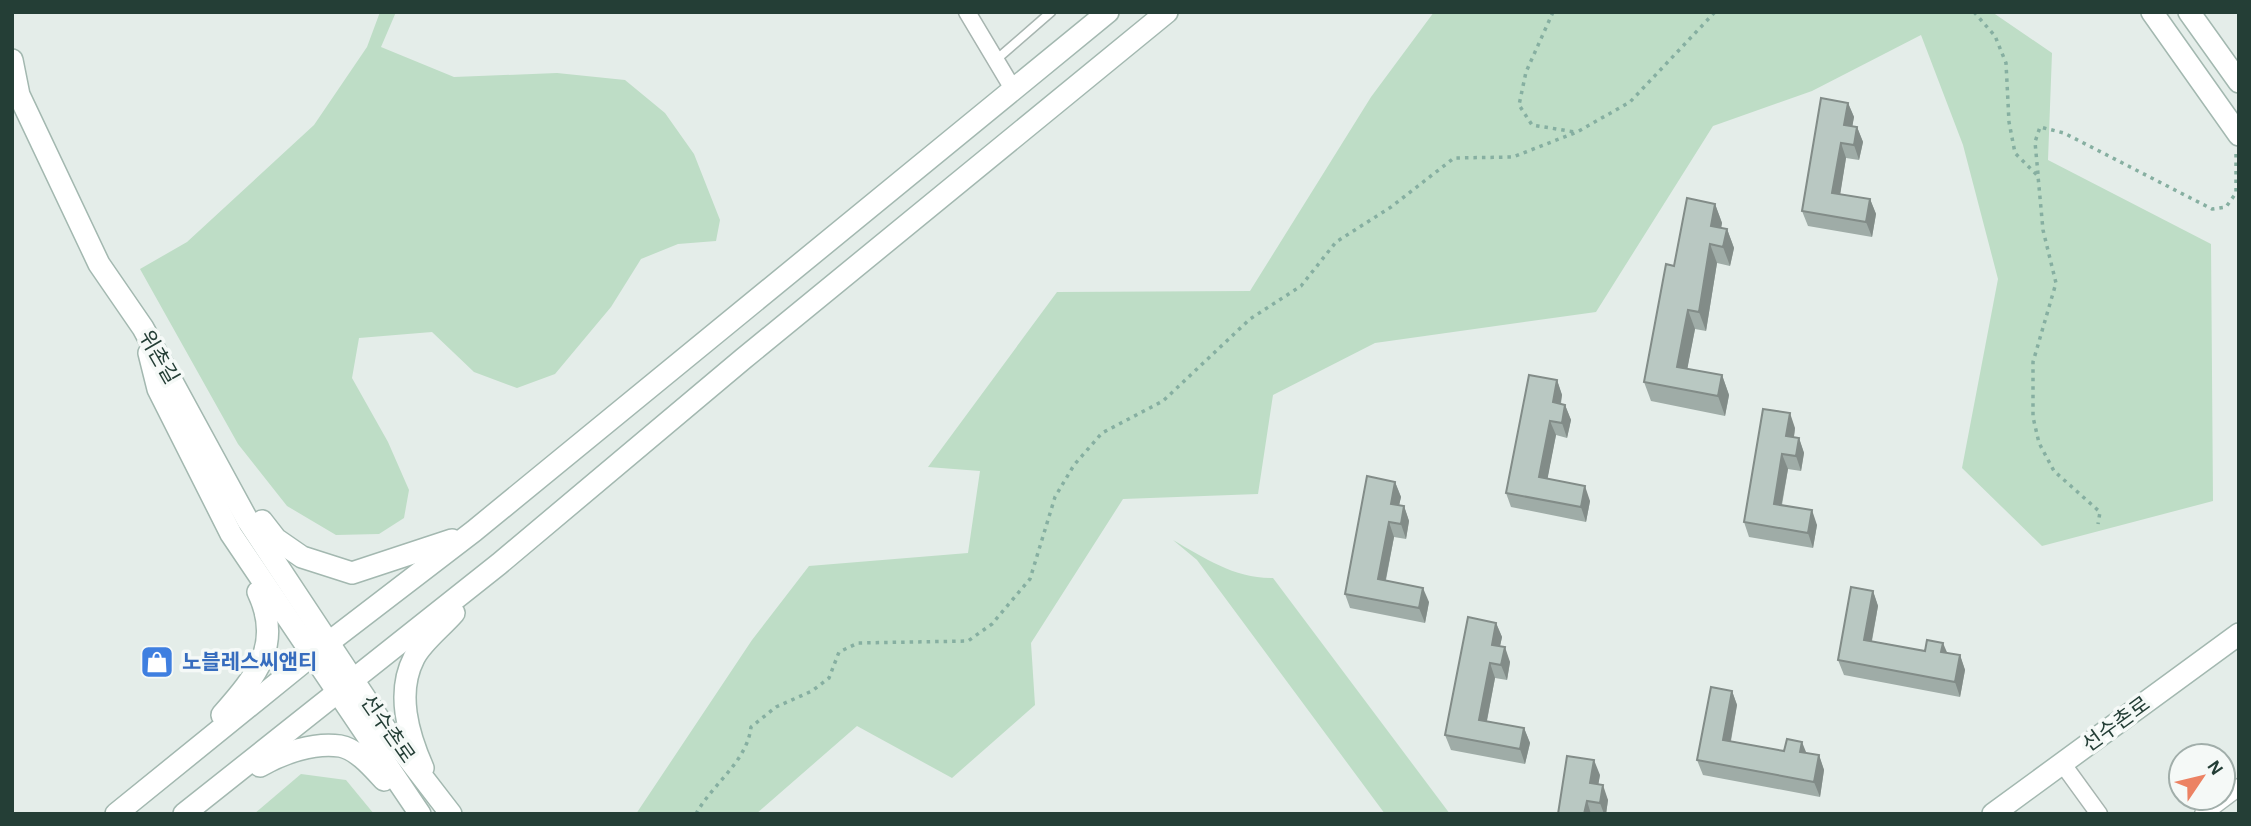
<svg xmlns="http://www.w3.org/2000/svg" width="2251" height="826" viewBox="0 0 2251 826" font-family="'Alegreya Sans','Noto Sans KR',sans-serif">
<style>
.green{fill:#beddc6}
.lines{fill:none;stroke-linecap:round;stroke-linejoin:round}
.lane-casing{stroke:#a7b5b0;stroke-width:11}
.street-casing{stroke:#a7b5b0;stroke-width:19}
.secondary-casing{stroke:#a3b8b0;stroke-width:24}
.path{stroke:#86afa1;stroke-width:3.5;stroke-dasharray:3.5 5;stroke-linecap:butt}
.lane{stroke:#fff;stroke-width:8}
.street{stroke:#fff;stroke-width:16}
.secondary{stroke:#fff;stroke-width:21}
.wall{fill:#9faca7}
.shaded-wall{fill:#828c88}
.building{fill:#b9c8c2;stroke:#828c88;stroke-width:2}
.labels{text-anchor:middle;stroke-width:7;stroke-linejoin:round;paint-order:stroke}
.street-label{font-size:21px;fill:#243e36;stroke:#f5f9f7}
.shop-label{font-size:21px;font-weight:bold;fill:#366cbe;stroke:#f5f9f7;text-anchor:start}
</style>
<rect width="100%" height="100%" fill="#e4ede9"/>
<!-- green -->
<g class="green">
<path d="M380 12H396L381 47 454 77 557 73 625 80 665 113 694 154 720 220 716 241 678 244 641 259 611 307 555 374 517 388 474 372 432 332 359 338 352 378 388 442 409 490 404 518 379 534 336 535 287 506 238 444 140 269 187 242 314 125 367 47Z"/>
<path d="M1434 12H1992L2052 53 2048 160 2211 244 2213 501 2042 546 1962 468 1998 279 1963 145 1921 35 1812 91 1713 126 1596 312 1375 343 1273 395 1258 494 1123 499 1031 643 1035 705 952 778 857 726 756 814H636L752 640 809 566 968 553 980 471 928 467 1057 292 1250 291 1371 97Z"/>
<path d="M1173 540C1204 558 1236 579 1273 578L1450 814H1385L1197 560Z"/>
<path d="M301 774 346 780 374 814H254Z"/>
</g>
<g class="lines">
<defs>
<path id="lane" d="M997 59 1051 12"/>
<g id="street">
<path d="M967 12 1013 89"/>
<path d="M2062 763 2099 814"/>
<path d="M2203 814 2239 787"/>
</g>
<g id="secondary">
<path d="M2152 12 2239 135"/>
<path d="M2189 12 2239 82"/>
<path d="M12 60 19 95 99 264 143 328 248 521 387 731 451 814"/>
<path d="M149 353 158 389 231 534 420 814"/>
<path d="M262 521 276 539 302 557 352 573 452 540"/>
<path d="M222 715C256 676 283 645 258 592"/>
<path d="M260 766C283 753 314 742 340 746 357 749 373 768 384 780"/>
<path d="M423 768C408 734 396 693 414 658 422 642 442 627 454 613"/>
<path d="M116 814 311 656 474 531 1108 12"/>
<path d="M184 814 499 564 743 359 1167 12"/>
<path d="M1993 814 2239 634"/>
</g>
</defs>
<!-- lane casing -->
<use href="#lane" class="lane-casing"/>
<!-- street casing -->
<use href="#street" class="street-casing"/>
<!-- secondary casing -->
<use href="#secondary" class="secondary-casing"/>
<!-- path -->
<g class="path">
<path d="M1553 12 1526 72 1519 105 1532 125 1575 132"/>
<path d="M1974 12 1995 36 2006 63 2009 122 2015 153 2038 176 2043 230 2056 283 2033 362V417L2039 443 2054 471 2100 512 2098 524"/>
<path d="M2038 174 2035 142 2040 127 2064 133 2212 209 2226 207 2236 193V153"/>
<path d="M696 814C712 784 747 762 751 727L776 707 812 691 829 678 839 652 858 643 968 641 992 624 1030 579 1055 497 1074 465 1102 433 1163 401 1250 319 1301 286 1336 242 1391 207 1454 158 1513 157 1577 132 1630 102 1715 12"/>
</g>
<!-- lane -->
<use href="#lane" class="lane"/>
<!-- street -->
<use href="#street" class="street"/>
<!-- secondary -->
<use href="#secondary" class="secondary"/>
</g>
<!-- wall -->
<g class="wall">
<path d="M1848 103 1854 117 1852 126 1857 127 1863 142 1859 160 1846 158 1840 194 1870 199 1876 214 1872 237 1808 226 1802 211Z"/>
<path d="M1715 204 1722 223 1721 228 1727 229 1734 248 1730 266 1717 263 1706 331 1695 329 1687 369 1722 375 1729 395 1725 416 1651 401 1644 382 1674 266Z"/>
<path d="M1557 380 1562 395 1561 404 1565 405 1571 420 1567 438 1556 435 1547 479 1590 501 1586 522 1511 507 1506 493Z"/>
<path d="M1795 428 1794 437 1799 438 1804 453 1801 471 1788 469 1782 505 1817 525 1813 548 1749 537 1744 522Z"/>
<path d="M1395 482 1401 497 1399 505 1404 506 1409 521 1406 539 1394 537 1386 580 1429 602 1425 623 1350 608 1345 594Z"/>
<path d="M1873 591 1878 606 1872 641 1925 651 1960 655 1965 670 1960 697 1844 675 1838 660Z"/>
<path d="M1496 623 1502 637 1500 646 1510 662 1507 680 1495 678 1487 721 1524 728 1530 743 1525 764 1451 750 1445 735Z"/>
<path d="M1732 691 1737 705 1731 741 1784 751 1819 755 1824 770 1820 797 1703 775 1697 760Z"/>
<path d="M1600 775 1598 784 1608 800 1606 814H1558Z"/>
</g>
<!-- shaded-wall -->
<g class="shaded-wall">
<path d="M1848 103 1854 117 1850 140 1844 125Z"/>
<path d="M1857 127 1863 142 1859 160 1854 145Z"/>
<path d="M1841 143 1846 158 1838 208 1832 193Z"/>
<path d="M1870 199 1876 214 1872 237 1866 222Z"/>
<path d="M1715 204 1722 223 1718 245 1711 226Z"/>
<path d="M1727 229 1734 248 1730 266 1723 247Z"/>
<path d="M1710 244 1717 263 1706 331 1699 312Z"/>
<path d="M1688 310 1695 329 1684 386 1677 367Z"/>
<path d="M1722 375 1729 395 1725 416 1718 396Z"/>
<path d="M1557 380 1562 395 1558 417 1553 402Z"/>
<path d="M1565 405 1571 420 1567 438 1562 423Z"/>
<path d="M1790 413 1795 428 1792 451 1786 436Z"/>
<path d="M1550 421 1556 435 1545 492 1539 477Z"/>
<path d="M1799 438 1804 453 1801 471 1796 456Z"/>
<path d="M1782 454 1788 469 1779 518 1774 504Z"/>
<path d="M1395 482 1401 497 1396 519 1391 504Z"/>
<path d="M1585 486 1590 501 1586 522 1581 507Z"/>
<path d="M1404 506 1409 521 1406 539 1401 524Z"/>
<path d="M1812 510 1817 525 1813 548 1808 533Z"/>
<path d="M1389 522 1394 537 1383 593 1378 579Z"/>
<path d="M1423 588 1429 602 1425 623 1419 608Z"/>
<path d="M1873 591 1878 606 1869 655 1864 640Z"/>
<path d="M1496 623 1502 637 1497 660 1492 645Z"/>
<path d="M1943 643 1949 657 1941 652Z"/>
<path d="M1505 647 1510 662 1507 680 1501 665Z"/>
<path d="M1960 655 1965 670 1960 697 1955 682Z"/>
<path d="M1490 663 1495 678 1484 735 1479 720Z"/>
<path d="M1732 691 1737 705 1728 755 1723 740Z"/>
<path d="M1524 728 1530 743 1525 764 1520 749Z"/>
<path d="M1802 742 1808 757 1800 752Z"/>
<path d="M1819 755 1824 770 1820 797 1814 782Z"/>
<path d="M1594 760 1600 775 1596 798 1590 783Z"/>
<path d="M1603 785 1608 800 1606 814H1604L1600 803Z"/>
<path d="M1587 801 1591 814H1584Z"/>
</g>
<!-- building -->
<g class="building">
<path d="M1821 98 1848 103 1844 125 1857 127 1854 145 1841 143 1832 193 1870 199 1866 222 1802 211Z"/>
<path d="M1687 198 1715 204 1711 226 1727 229 1723 247 1710 244 1699 312 1688 310 1677 367 1722 375 1718 396 1644 382 1666 264 1674 266Z"/>
<path d="M1529 375 1557 380 1553 402 1565 405 1562 423 1550 421 1539 477 1585 486 1581 507 1506 493Z"/>
<path d="M1763 409 1790 413 1786 436 1799 438 1796 456 1782 454 1774 504 1812 510 1808 533 1744 522Z"/>
<path d="M1367 476 1395 482 1391 504 1404 506 1401 524 1389 522 1378 579 1423 588 1419 608 1345 594Z"/>
<path d="M1851 587 1873 591 1864 640 1925 651 1927 640 1943 643 1941 652 1960 655 1955 682 1838 660Z"/>
<path d="M1468 617 1496 623 1492 645 1505 647 1501 665 1490 663 1479 720 1524 728 1520 749 1445 735Z"/>
<path d="M1711 687 1732 691 1723 740 1784 751 1787 739 1802 742 1800 752 1819 755 1814 782 1697 760Z"/>
<path d="M1567 756 1594 760 1590 783 1603 785 1600 803 1587 801 1584 814H1558Z"/>
</g>
<!-- icons -->
<defs>
<symbol id="shop-square" viewBox="-11 -11 22 22"><rect x="-9" y="-9" width="18" height="18" rx="4" fill="#3f7fe0" stroke="#f5f9f7"/><path d="M-5-2.5h2.3a2.7 3.5 0 0 1 5.4 0H5L5.5 6h-11ZM-1.5-2.5h3a1.5 2.3 0 0 0-3 0Z" fill="#fff"/></symbol>
</defs>
<g fill-rule="evenodd">
<use href="#shop-square" x="138" y="643" width="38" height="38"/>
</g>
<g class="labels">
<!-- street labels -->
<g class="street-label">
<text transform="translate(159 357) rotate(60)" y="7">위촌길</text>
<text transform="translate(2116 724) rotate(-36)" y="7">선수촌로</text>
<text transform="translate(388 729) rotate(55)" y="7">선수촌로</text>
</g>
<!-- shop labels -->
<g class="shop-label">
<text x="182" y="669">노블레스씨앤티</text>
</g>
</g>
<!-- border -->
<rect width="2251" height="826" fill="none" stroke="#243e36" stroke-width="28"/>
<!-- north arrow -->
<g transform="translate(2202 777) rotate(55)"><circle r="33" fill="#f5f9f7" stroke="#a1aeaa" stroke-width="2"/>
<path d="M0-5L12 26L0 18L-12 26Z" fill="#ec8263"/>
<text y="-10" font-size="19" font-weight="bold" text-anchor="middle" fill="#243e36">N</text>
</g>
</svg>
